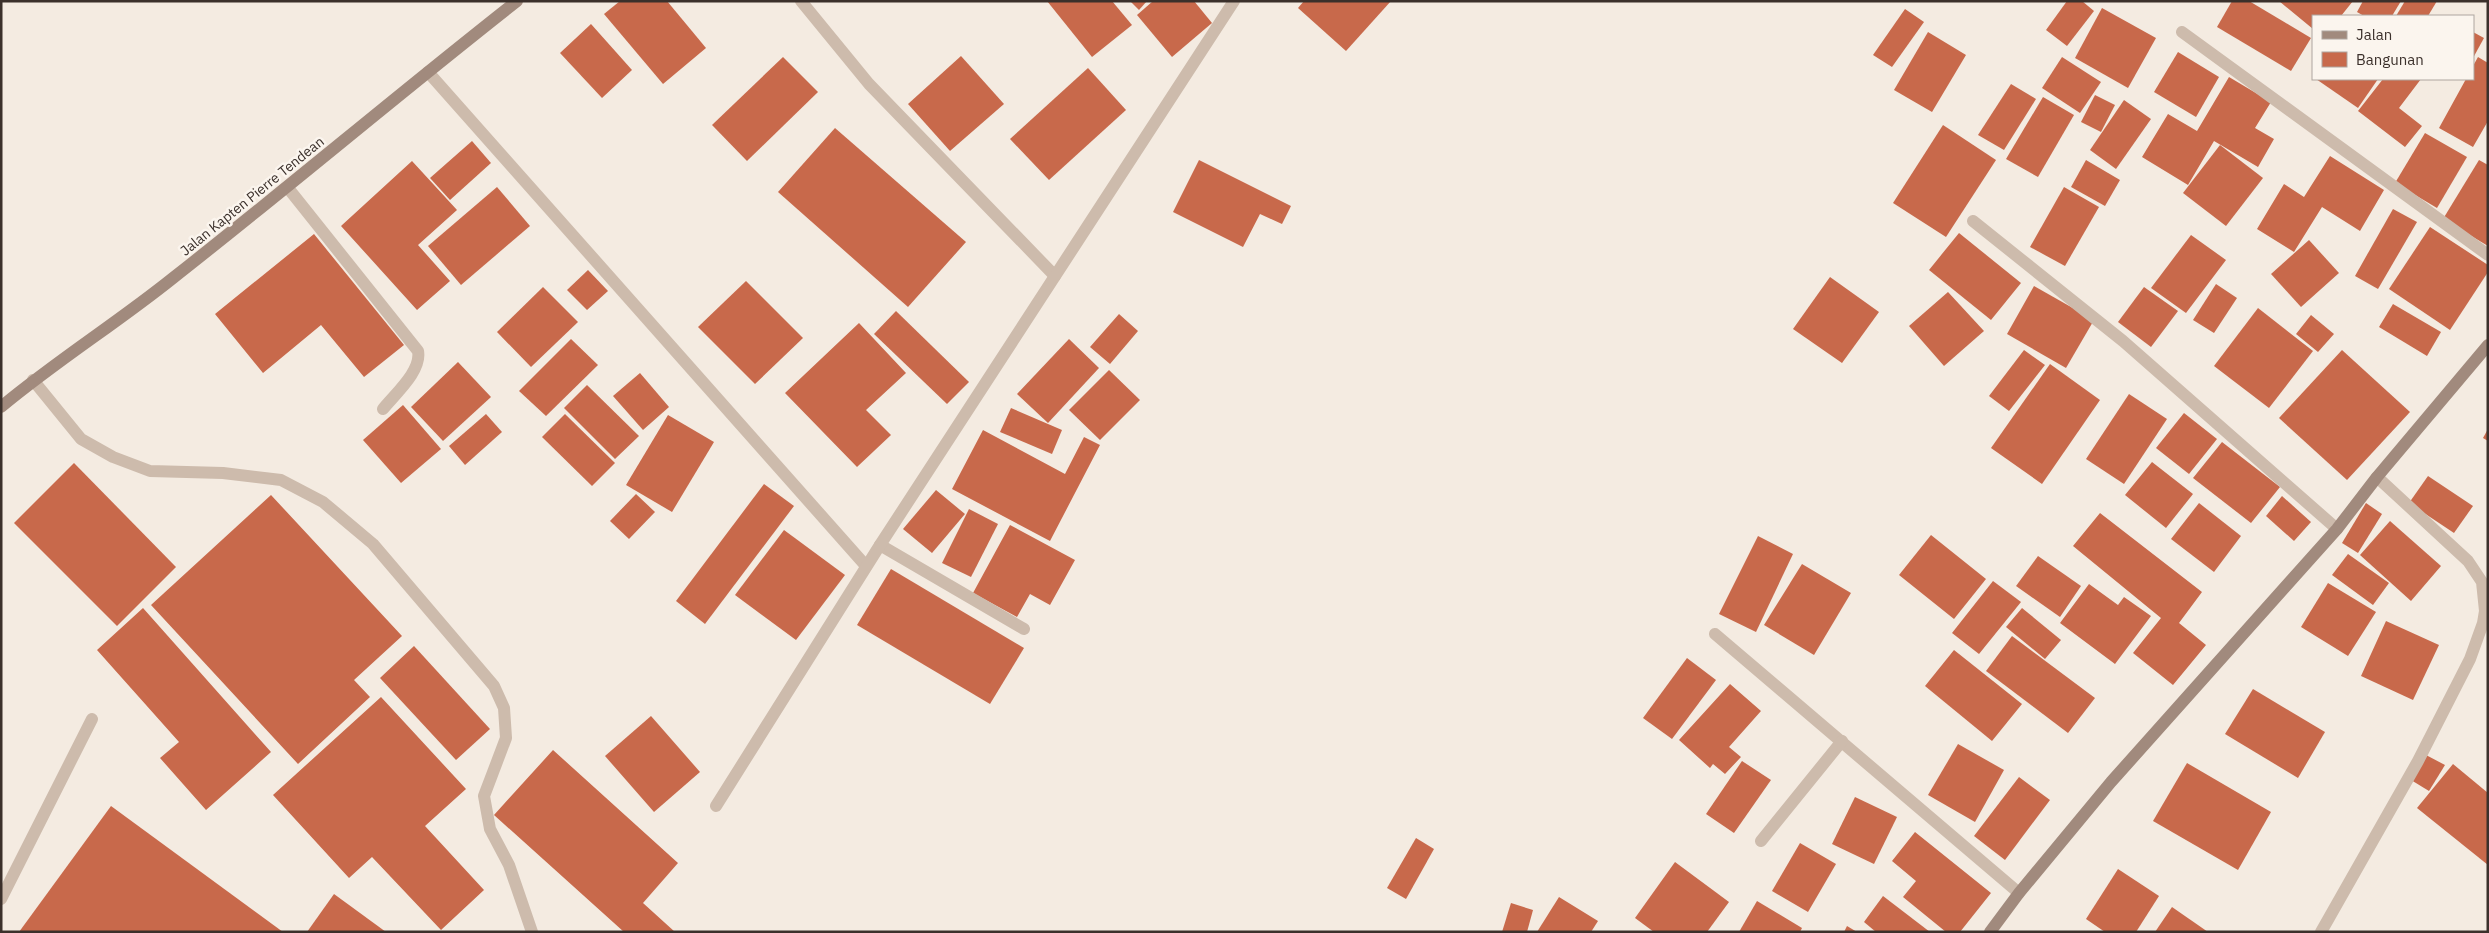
<svg xmlns="http://www.w3.org/2000/svg" width="2489" height="933" viewBox="0 0 2489 933" font-family="'IBM Plex Sans',sans-serif">
<style>
.building{fill:#c8694b}
.lines{fill:none;stroke-linecap:round;stroke-linejoin:round}
.lane{stroke:#cdbbac;stroke-width:12}
.street{stroke:#cdbbac;stroke-width:12}
.secondary{stroke:#a18a7d;stroke-width:12}
.labels{text-anchor:middle;stroke-width:5;stroke-linejoin:round;paint-order:stroke}
.street-label{font-size:14px;fill:#3b302b;stroke:#fbf5ee}
</style>
<rect width="100%" height="100%" fill="#f4ebe1"/>
<!-- building -->
<g class="building">
<path d="M620 1H667L706 48 663 84 604 14Z"/>
<path d="M1047 1H1112L1132 25 1092 57Z"/>
<path d="M1130 1H1147L1139 10Z"/>
<path d="M1153 1H1194L1212 23 1172 57 1137 15Z"/>
<path d="M1304 1H1391L1346 51 1298 8Z"/>
<path d="M2067 1H2082L2094 11 2067 46 2046 30Z"/>
<path d="M2232 1H2249L2311 38 2291 71 2217 27Z"/>
<path d="M2279 1H2353L2341 16H2313V29Z"/>
<path d="M2363 1H2401L2392 16H2364L2357 12Z"/>
<path d="M2405 1H2437L2428 16H2396Z"/>
<path d="M2102 8 2156 38 2128 88 2075 58Z"/>
<path d="M1905 9 1924 22 1892 67 1873 55Z"/>
<path d="M591 24 632 70 602 98 560 53Z"/>
<path d="M1928 32 1966 55 1932 112 1894 90Z"/>
<path d="M2473 32 2484 38 2473 58Z"/>
<path d="M2178 52 2219 77 2196 117 2154 92Z"/>
<path d="M961 56 1004 104 950 151 908 104Z"/>
<path d="M783 57 818 92 747 161 712 125Z"/>
<path d="M2062 57 2101 82 2080 113 2042 88Z"/>
<path d="M2478 57 2488 63V121L2473 147 2439 128 2466 79H2473V66Z"/>
<path d="M1088 68 1126 110 1049 180 1010 139Z"/>
<path d="M2229 77 2271 102 2255 128 2274 139 2258 167 2214 141 2188 185 2142 157 2168 114 2197 131Z"/>
<path d="M2316 79H2378L2358 108Z"/>
<path d="M2383 79H2421L2399 108 2422 126 2405 147 2358 111Z"/>
<path d="M2011 84 2036 99 2004 150 1978 135Z"/>
<path d="M2095 95 2115 105 2101 132 2081 122Z"/>
<path d="M2043 97 2074 115 2038 177 2006 159Z"/>
<path d="M2124 100 2151 119 2116 169 2090 150Z"/>
<path d="M1943 125 1996 160 1946 237 1893 203Z"/>
<path d="M835 128 966 242 908 307 778 192Z"/>
<path d="M2425 133 2467 157 2437 208 2395 183Z"/>
<path d="M472 141 491 163 450 200 430 178Z"/>
<path d="M2220 145 2263 178 2226 226 2183 193Z"/>
<path d="M2330 156 2384 190 2360 231 2322 207 2294 252 2257 229 2284 184 2304 197Z"/>
<path d="M1199 160 1291 206 1282 224 1260 214 1243 247 1173 212Z"/>
<path d="M2086 160 2120 180 2105 206 2071 187Z"/>
<path d="M2479 160 2488 165V246L2443 219Z"/>
<path d="M412 161 457 210 418 245 450 281 417 310 341 226Z"/>
<path d="M497 187 530 226 461 285 428 246Z"/>
<path d="M2064 187 2099 207 2065 266 2030 247Z"/>
<path d="M2393 209 2417 222 2378 289 2355 276Z"/>
<path d="M2430 227 2488 265V272L2450 330 2389 289Z"/>
<path d="M1959 233 2021 283 1991 320 1929 270Z"/>
<path d="M314 234 404 345 364 377 321 325 263 373 215 314Z"/>
<path d="M2191 235 2226 260 2186 313 2151 288Z"/>
<path d="M2309 240 2339 273 2301 307 2271 274Z"/>
<path d="M588 270 608 291 587 310 567 290Z"/>
<path d="M1830 277 1879 312 1842 363 1793 329Z"/>
<path d="M746 281 803 338 755 384 698 327Z"/>
<path d="M2216 284 2237 298 2214 333 2193 320Z"/>
<path d="M2034 286 2094 320 2066 368 2007 334Z"/>
<path d="M543 287 578 322 531 367 497 332Z"/>
<path d="M2144 287 2178 311 2151 347 2118 322Z"/>
<path d="M1948 292 1984 331 1944 366 1909 326Z"/>
<path d="M2393 304 2441 332 2427 356 2379 327Z"/>
<path d="M2258 308 2313 351 2269 408 2214 366Z"/>
<path d="M896 311 969 382 947 404 874 334Z"/>
<path d="M1119 314 1138 331 1110 364 1090 347Z"/>
<path d="M2311 315 2334 334 2318 352 2296 334Z"/>
<path d="M859 323 906 373 866 410 891 435 857 467 785 393Z"/>
<path d="M571 339 598 365 546 416 519 391Z"/>
<path d="M1069 339 1099 368 1048 423 1017 394Z"/>
<path d="M2024 350 2045 365 2009 411 1989 396Z"/>
<path d="M2342 350 2410 412 2347 480 2279 418Z"/>
<path d="M458 362 491 397 443 441 411 407Z"/>
<path d="M2050 364 2100 400 2042 484 1991 448Z"/>
<path d="M1109 370 1140 400 1100 440 1069 410Z"/>
<path d="M640 373 669 407 643 430 613 396Z"/>
<path d="M587 385 639 436 615 459 564 408Z"/>
<path d="M2129 394 2167 419 2124 484 2086 459Z"/>
<path d="M403 405 441 449 401 483 363 440Z"/>
<path d="M1011 408 1062 430 1052 454 1000 432Z"/>
<path d="M2184 413 2217 439 2189 474 2156 448Z"/>
<path d="M486 414 502 432 465 465 449 446Z"/>
<path d="M565 414 615 463 592 486 542 437Z"/>
<path d="M668 415 714 442 672 512 626 485Z"/>
<path d="M2488 429V441L2483 438Z"/>
<path d="M983 430 1065 474 1084 437 1100 445 1050 541 952 489Z"/>
<path d="M2222 442 2280 487 2251 523 2193 478Z"/>
<path d="M2152 462 2193 494 2166 528 2125 495Z"/>
<path d="M74 463 176 567 117 626 14 523Z"/>
<path d="M2428 476 2473 506 2454 533 2409 503Z"/>
<path d="M764 484 794 506 705 624 676 601Z"/>
<path d="M936 490 965 514 932 553 903 529Z"/>
<path d="M636 494 655 512 629 539 610 521Z"/>
<path d="M271 495 402 636 354 680 370 697 298 764 151 605Z"/>
<path d="M2282 496 2311 522 2294 541 2266 516Z"/>
<path d="M2199 503 2241 536 2214 572 2171 539Z"/>
<path d="M2366 503 2382 514 2358 553 2342 543Z"/>
<path d="M969 509 998 524 971 577 942 563Z"/>
<path d="M2100 513 2202 592 2179 623 2206 645 2173 685 2133 653 2161 618 2073 546Z"/>
<path d="M2390 521 2441 566 2411 601 2360 555Z"/>
<path d="M1010 525 1075 560 1050 605 1030 594 1017 617 973 593Z"/>
<path d="M784 530 845 575 796 640 735 595Z"/>
<path d="M1931 535 1986 579 1954 619 1899 575Z"/>
<path d="M1758 536 1793 554 1756 632 1719 614Z"/>
<path d="M2348 554 2389 583 2373 605 2332 575Z"/>
<path d="M2038 556 2081 586 2060 617 2016 586Z"/>
<path d="M1802 564 1851 593 1814 655 1764 625Z"/>
<path d="M891 569 1024 648 990 704 857 625Z"/>
<path d="M1993 581 2021 602 1979 654 1952 633Z"/>
<path d="M2328 583 2376 612 2348 656 2301 627Z"/>
<path d="M2089 584 2118 605 2124 597 2151 616 2115 664 2060 623Z"/>
<path d="M143 608 271 752 206 810 160 758 179 742 97 650Z"/>
<path d="M2022 608 2061 640 2045 659 2006 627Z"/>
<path d="M2386 621 2439 645 2413 700 2361 676Z"/>
<path d="M2012 636 2095 698 2068 733 1986 671Z"/>
<path d="M414 646 490 729 456 760 380 678Z"/>
<path d="M1954 650 2022 704 1992 741 1925 686Z"/>
<path d="M1687 658 1716 680 1672 739 1643 718Z"/>
<path d="M1730 684 1761 711 1729 747 1741 757 1725 774 1713 764 1710 768 1679 740Z"/>
<path d="M2253 689 2325 732 2298 778 2225 734Z"/>
<path d="M381 697 466 789 425 826 484 890 441 930 372 857 349 878 273 795Z"/>
<path d="M651 716 700 772 654 812 605 756Z"/>
<path d="M1958 744 2004 770 1975 822 1928 795Z"/>
<path d="M553 750 678 863 643 903 675 932H624L494 815Z"/>
<path d="M2426 755 2445 765 2429 791 2411 780Z"/>
<path d="M1742 761 1771 780 1734 833 1706 814Z"/>
<path d="M2187 763 2271 812 2238 870 2153 821Z"/>
<path d="M2453 764 2488 793V865L2417 808Z"/>
<path d="M2019 777 2050 800 2005 860 1974 836Z"/>
<path d="M1855 797 1897 817 1874 864 1832 844Z"/>
<path d="M111 806 283 932H19Z"/>
<path d="M1915 832 1991 893 1960 932H1946L1903 897 1916 881 1892 861Z"/>
<path d="M1416 838 1434 849 1406 899 1387 888Z"/>
<path d="M1800 843 1836 864 1808 912 1772 891Z"/>
<path d="M1675 862 1729 902 1707 932H1654L1635 918Z"/>
<path d="M2118 869 2159 896 2136 932H2105L2086 919Z"/>
<path d="M334 894 386 932H307Z"/>
<path d="M1883 896 1930 932H1876L1864 922Z"/>
<path d="M1559 897 1598 921 1591 932H1537Z"/>
<path d="M1757 901 1802 928 1800 932H1739Z"/>
<path d="M1511 903 1533 910 1527 932H1502Z"/>
<path d="M2172 907 2208 932H2155Z"/>
<path d="M1847 926 1857 932H1844Z"/>
</g>
<g class="lines">
<!-- lane -->
<g class="lane">
<path d="M33 380 81 439 113 457 150 471 223 473 281 480 323 502 373 544 494 686 504 708 506 738 484 796 490 829 509 865 532 932"/>
<path d="M1 899 92 719"/>
</g>
<!-- street -->
<g class="street">
<path d="M801 1 869 84 1055 276"/>
<path d="M2182 32 2488 255"/>
<path d="M428 72 866 566"/>
<path d="M288 188 418 351C422 371 395 394 383 409"/>
<path d="M1973 221 2123 341 2337 529"/>
<path d="M880 545 1024 629"/>
<path d="M1715 634 2019 893"/>
<path d="M716 806 880 545 1234 1"/>
<path d="M1761 841 1842 741"/>
<path d="M2321 932 2418 761 2470 659 2483 623 2485 611 2482 582 2468 561 2377 477"/>
</g>
<!-- secondary -->
<g class="secondary">
<path d="M1 407C56 361 117 323 173 278 289 187 401 92 517 1"/>
<path d="M1990 932 2019 893 2111 782 2337 529 2377 477 2488 345"/>
</g>
</g>
<g class="labels">
<!-- street labels -->
<g class="street-label">
<text transform="translate(252 196) rotate(-39)" y="5">Jalan Kapten Pierre Tendean</text>
</g>
</g>
<!-- border -->
<rect width="2489" height="933" fill="none" stroke="#3b302b" stroke-width="5"/>
<!-- legend -->
<rect x="2312" y="15" width="162" height="65" fill="#fbf5ee" stroke="#aea6a0"/>
<rect x="2322" y="31" width="25" height="8" fill="#a18a7d" stroke="#aea6a0"/>
<text x="2356" y="40" font-size="15" fill="#3b302b">Jalan</text>
<rect x="2322" y="52" width="25" height="15" fill="#c8694b" stroke="#aea6a0"/>
<text x="2356" y="65" font-size="15" fill="#3b302b">Bangunan</text>
</svg>
